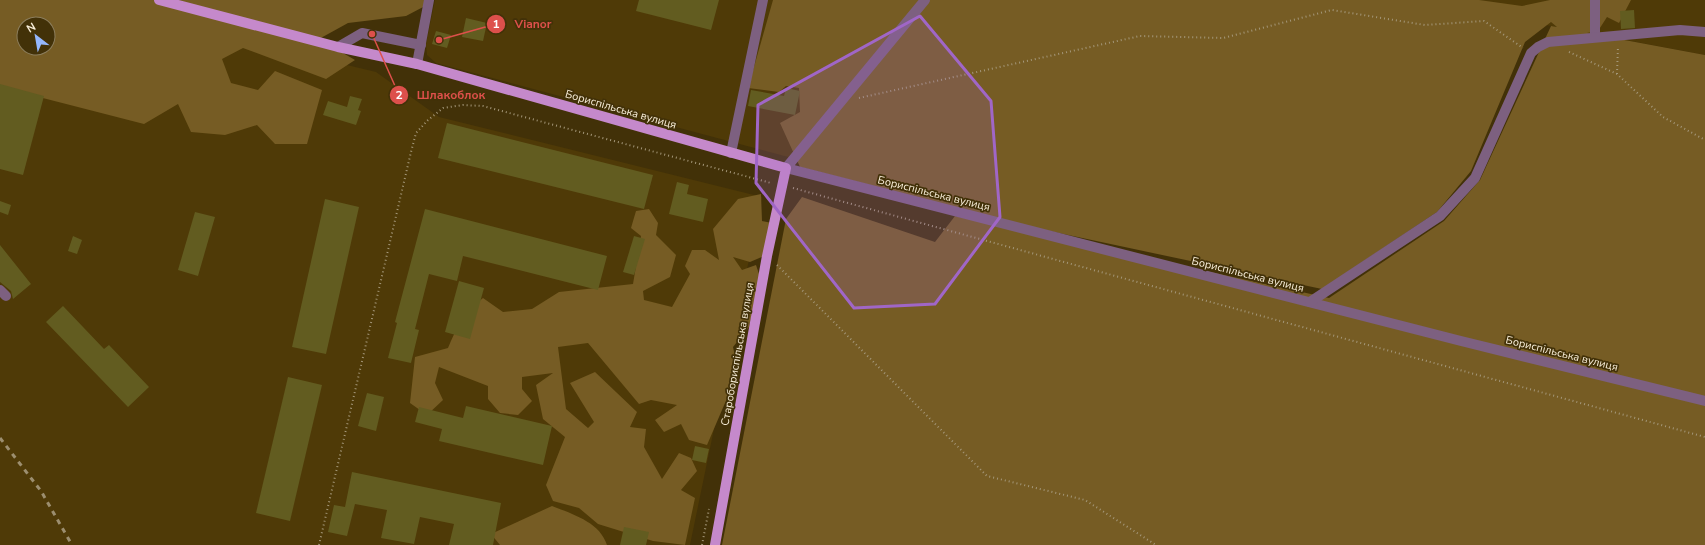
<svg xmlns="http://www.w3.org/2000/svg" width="1705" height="545" viewBox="0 0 1705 545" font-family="'Nunito Sans',sans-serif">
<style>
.built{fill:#4f3a07;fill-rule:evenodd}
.forest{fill:#765c24;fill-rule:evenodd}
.building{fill:#625c20}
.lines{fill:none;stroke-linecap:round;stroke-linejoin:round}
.path{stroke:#a49779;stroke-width:2;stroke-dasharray:1 3;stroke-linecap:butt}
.minor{stroke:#7d6080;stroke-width:10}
.major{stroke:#c589cb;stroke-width:10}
.rail{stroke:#9c8e6f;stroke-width:3;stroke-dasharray:5 5;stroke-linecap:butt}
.marked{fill:#a066c7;fill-opacity:0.2;stroke:#a066c7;stroke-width:3;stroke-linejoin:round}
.labels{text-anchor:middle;stroke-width:3.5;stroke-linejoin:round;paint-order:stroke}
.street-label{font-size:11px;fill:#f8eed9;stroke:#423108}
.leader{fill:none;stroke:#dd504b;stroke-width:1.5}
.callout-dot{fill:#dd504b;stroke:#423108;stroke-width:1.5}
.mark-label{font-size:12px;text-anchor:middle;font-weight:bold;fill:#fff}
.callout-label{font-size:12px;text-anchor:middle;font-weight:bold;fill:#dd504b;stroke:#423108;stroke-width:3.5;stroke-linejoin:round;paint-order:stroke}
</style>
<rect width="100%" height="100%" fill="#423108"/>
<!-- built -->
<g class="built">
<path d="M0 0H78L376 72 439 117 762 197 690 545H0ZM24 24H48V48H24Z"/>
<path d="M435 0H826L792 158 436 63 427 55 426 44Z"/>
<path d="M1412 0H1705V55L1551 26Z"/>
</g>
<!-- forest -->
<g class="forest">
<path d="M0 0H426L425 6 406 16 348 23 319 39 355 60 326 79 243 48 222 59 231 83 258 90 275 71 322 90 307 144H275L257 125 225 135 191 132 178 104 144 124 0 87ZM24 24H48V48H24Z"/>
<path d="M773 0H1479L1522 6 1550 0H1631L1619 23 1607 17 1598 31 1587 33 1705 55V545H722L786 219 802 197 935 242 955 216 1329 298 1444 221 1480 180 1551 26 1557 27 1551 22 1525 42 1471 171 1437 212 1322 289 1040 229 800 167 780 123 800 112 799 88 786 86 779 92 748 88Z"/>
<path d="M761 194 762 221 772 223 764 256 750 262 733 257 742 270 756 265 760 277 749 327 733 347 737 366 734 382 707 445 689 440 681 424 664 432 655 420 677 405 651 400 639 404 588 343 558 347 566 409 588 428 594 422 570 383 595 372 637 412 630 427 646 429 644 447 662 479 679 453 691 458 697 471 681 490 695 498 685 545 653 541 598 524 579 508 553 501 546 485 565 437 543 419 536 385 553 373 522 377V389L532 401 518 415 500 413 488 399V386L439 367 435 383 443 400 427 415 410 403 415 357 448 348C456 328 466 311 483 298L503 312 532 309 559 292 633 284 641 236 631 228 636 211 649 209 658 223 656 235 676 255 670 277 643 291 644 300 672 307 690 274 685 266 692 250H705L719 260 713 229 738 199Z"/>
<path d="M552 506C572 514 600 522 607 545H500L491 534Z"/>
</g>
<!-- building -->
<g class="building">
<path d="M639 0H719L711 30 636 11Z"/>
<path d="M1634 10 1635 28 1621 29 1620 11Z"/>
<path d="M466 18 487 23 483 41 462 37Z"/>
<path d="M436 31 451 35 447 48 432 44Z"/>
<path d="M0 84 44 96 23 175 0 169Z"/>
<path d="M786 88 800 91 795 115 748 106 751 90 784 96Z"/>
<path d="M350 96 362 99 358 110 361 111 356 125 323 115 328 101 347 107Z"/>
<path d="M447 123 653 175 644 209 438 158Z"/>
<path d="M677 182 689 185 687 194 708 199 703 222 669 214Z"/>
<path d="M325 199 359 207 326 354 292 347Z"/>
<path d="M0 201 11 205 8 215 0 212Z"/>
<path d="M425 209 607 256 598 290 463 256 457 281 429 274 415 329 419 330 411 363 388 358 397 323 395 322Z"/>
<path d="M195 212 215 217 198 276 178 270Z"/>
<path d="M73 236 82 240 77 254 68 251Z"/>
<path d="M634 236 645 239 634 275 623 272Z"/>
<path d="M0 245 31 284 13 299 11 291 0 282Z"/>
<path d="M459 281 484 288 470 339 445 332Z"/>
<path d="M63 306 104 349 109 345 149 387 128 407 46 322Z"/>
<path d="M288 377 322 385 290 521 256 513Z"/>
<path d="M367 393 384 397 376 431 358 426Z"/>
<path d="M466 406 552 426 543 465 439 441 442 429 415 422 419 407 463 418Z"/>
<path d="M695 446 709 449 706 463 692 460Z"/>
<path d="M352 472 501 503 493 545H449L454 524 420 517 414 544 381 538 387 510 355 504 347 536 328 532 334 505 345 507Z"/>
<path d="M624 527 649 532 646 545H620Z"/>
</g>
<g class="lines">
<!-- path -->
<g class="path">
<path d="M1569 52 1617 74 1663 117 1705 140"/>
<path d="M1617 74 1618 46"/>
<path d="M859 98 1140 36 1223 38 1332 10 1425 25 1484 21 1523 48"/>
<path d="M793 188 1705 437"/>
<path d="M777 265 987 476 1085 500 1156 545"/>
<path d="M319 545 411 152 416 133 428 120 443 108 463 105 483 106 771 183"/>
<path d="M702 545 709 509"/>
</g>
<!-- minor -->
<g class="minor">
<path d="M925 0 786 168 1461 341 1705 401"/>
<path d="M1595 37V0"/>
<path d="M338 47 362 33 421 45"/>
<path d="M417 64 429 0"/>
<path d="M731 153 763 0"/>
<path d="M0 290 6 296"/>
<path d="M1310 302 1440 216 1475 178 1531 53 1538 47 1548 42 1680 30 1705 32"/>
</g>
<!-- major -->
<path class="major" d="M159 0 338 47 417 64 786 168 767 256 715 545"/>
<!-- rail -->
<path class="rail" d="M0 438 41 491 72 545"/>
</g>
<!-- marked area -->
<path class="marked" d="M920 16 991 101 1000 217 935 304 854 308 756 183 758 105Z"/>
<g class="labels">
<!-- street labels -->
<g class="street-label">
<text transform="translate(621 109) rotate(16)" y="4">Бориспільська вулиця</text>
<text transform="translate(934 193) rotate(14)" y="4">Бориспільська вулиця</text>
<text transform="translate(1248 274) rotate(14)" y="4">Бориспільська вулиця</text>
<text transform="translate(1562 353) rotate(14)" y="4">Бориспільська вулиця</text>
<text transform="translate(737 354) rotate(-80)" y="4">Старобориспільська вулиця</text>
</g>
</g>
<!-- callouts -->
<path class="leader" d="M439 40L496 24M372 34L399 95"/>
<g class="callout-dot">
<circle cx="439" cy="40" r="4"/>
<circle cx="372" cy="34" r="4"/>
<circle cx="496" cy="24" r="10"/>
<circle cx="399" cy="95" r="10"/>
</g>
<g class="mark-label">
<text x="496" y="28">1</text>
<text x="399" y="99">2</text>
</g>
<g class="callout-label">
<text x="533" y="28">Vianor</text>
<text x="451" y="99">Шлакоблок</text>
</g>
<!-- north arrow -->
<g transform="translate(36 36) rotate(329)"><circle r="19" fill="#423108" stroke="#8b7d5c"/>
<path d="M0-3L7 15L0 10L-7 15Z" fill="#94b7fd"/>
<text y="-6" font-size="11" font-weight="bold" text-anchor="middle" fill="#f8eed9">N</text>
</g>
</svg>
